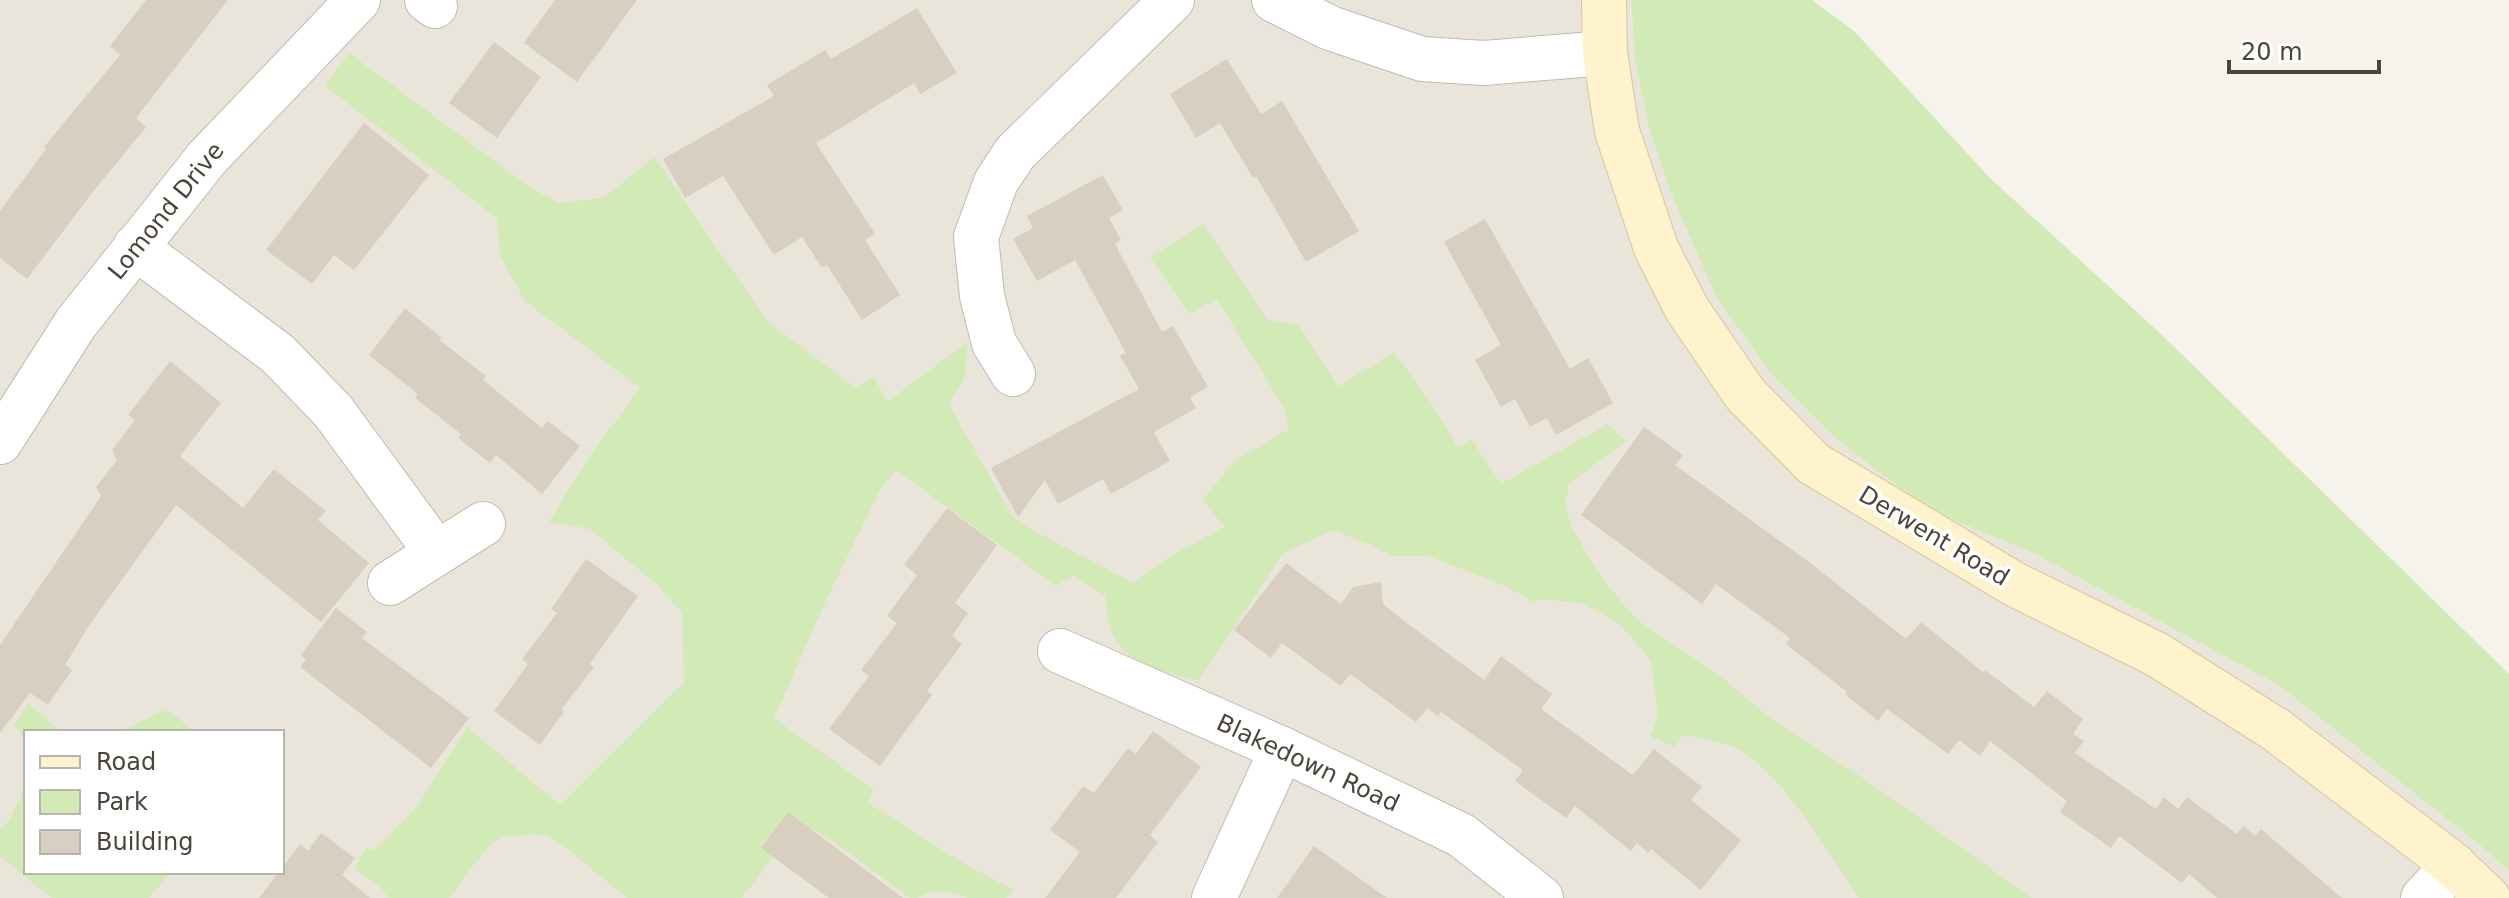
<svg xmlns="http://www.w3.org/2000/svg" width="2509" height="898" viewBox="0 0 2509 898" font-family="'DejaVu Sans',sans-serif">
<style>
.residential{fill:#eae5da;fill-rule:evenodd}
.green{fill:#d2eab5}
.building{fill:#d8cfc1}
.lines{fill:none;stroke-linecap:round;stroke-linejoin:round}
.street-casing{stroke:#c2bbae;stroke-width:46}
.secondary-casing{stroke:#d6c79b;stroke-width:46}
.street{stroke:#fff;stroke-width:44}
.secondary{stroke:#fff3cd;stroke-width:44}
.labels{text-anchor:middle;stroke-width:7;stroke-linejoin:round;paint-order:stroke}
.street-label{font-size:24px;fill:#4b4439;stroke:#fff}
</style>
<rect width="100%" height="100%" fill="#f6f3ec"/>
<!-- residential -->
<path class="residential" d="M0 0H1631L1635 60 1649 128 1931 511 2029 551 2280 686 2481 846 2509 871V898H0ZM26 732H282V872H26Z"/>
<!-- green -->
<g class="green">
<path d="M1631 0H1812L1854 31 1990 178 2162 335 2509 674V871L2481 846 2280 686 2029 551 1931 511 1839 441 1770 373 1715 294 1669 188 1649 128 1635 60Z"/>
<path d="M349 53 531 188 559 203 604 198 654 157 768 322 856 388 873 377 888 401 968 342 965 376 949 405 1013 517 1036 532 1134 583 1166 559 1224 527 1203 499 1235 461 1289 429 1284 408 1217 299 1189 314 1150 257 1203 224 1268 321 1298 324 1338 387 1394 352 1432 404 1458 448 1472 440 1501 484 1608 424 1626 441 1569 484 1565 504 1571 525 1590 560 1614 593 1638 621 1720 676 1769 717 1863 778 2032 898H1859C1829 852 1791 789 1748 755 1733 743 1701 738 1683 735L1675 747 1650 736 1658 717 1651 661 1621 625 1583 603 1542 599 1534 602 1503 585 1428 556H1391L1369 544 1333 530 1284 553 1199 680C1168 675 1120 662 1110 628 1107 618 1107 606 1105 596L1073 576 1056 586 896 470 880 490 827 598 774 718 874 790 868 803 968 866 1014 890 1006 898H969L946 891 925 893 917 898H910L834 842 800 822 742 898H627L559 842 546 836 533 834 503 837 494 842 483 853 449 898H388L380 886 354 869 366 847 374 851 417 807 467 727 560 805 684 683 682 612 654 582 590 529 549 522 589 457 640 388 525 301 500 256 497 218 325 86Z"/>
<path d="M28 703 61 732H26V740L15 725Z"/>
<path d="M166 710 197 732H118Z"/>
<path d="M26 782V872H170L149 898H52L0 856V831C13 817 20 800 26 782Z"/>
</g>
<!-- building -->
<g class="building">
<path d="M146 0H228L136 118 146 127 92 193 27 279 0 258V211L46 149 44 147 120 55 110 46Z"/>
<path d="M555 0H637L577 82 524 43Z"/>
<path d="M917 8 957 73 920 94 914 83 816 143 875 234 865 240 900 295 862 320 827 265 822 268 802 237 774 255 723 176 685 198 663 159 774 96 767 85 800 65 825 50 831 59Z"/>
<path d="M494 42 541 77 497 138 449 103Z"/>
<path d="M1227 59 1261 114 1282 101 1359 231 1306 262 1256 176 1253 178 1220 123 1196 138 1170 94Z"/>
<path d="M364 123 429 175 354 270 334 255 312 284 266 250Z"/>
<path d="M1103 175 1123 210 1109 218 1121 240 1115 244 1162 332 1173 326 1208 387 1190 397 1196 408 1154 432 1170 461 1111 494 1103 479 1058 504 1045 480 1018 517 991 468 1139 389 1120 356 1126 353 1075 260 1037 281 1013 239 1033 228 1027 216Z"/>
<path d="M1485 219 1570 369 1588 358 1613 403 1556 435 1547 418 1530 427 1515 399 1501 407 1475 360 1501 345 1444 242Z"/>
<path d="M405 308 442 338 440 340 486 376 483 380 542 428 548 421 580 446 542 494 496 455 490 463 458 438 461 434 415 398 418 394 369 355Z"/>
<path d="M170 361 221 403 180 456 243 508 274 469 326 511 318 520 369 563 321 622 176 505 90 624 65 665 72 670 48 705 30 693 0 733V645L101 496 96 487 117 460 112 450 135 420 128 415Z"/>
<path d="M1644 427 1683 455 1675 465 1809 562 1906 639 1921 622 1983 672 1985 670 2034 707 2047 691 2083 719 2073 734 2084 741 2075 753 2156 809 2164 797 2178 809 2187 797 2237 834 2244 826 2255 836 2261 829 2342 898H2217L2189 874 2182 883 2119 836 2111 848 2060 812 2067 801 1990 741 1980 756 1959 740 1948 754 1887 709 1878 721 1845 694 1847 692 1786 644 1790 638 1716 584 1702 604 1581 515Z"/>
<path d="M947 508 997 545 955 603 968 613 952 636 962 644 927 691 932 695 880 766 829 729 869 676 861 670 897 623 887 616 917 575 904 565Z"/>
<path d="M586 559 638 596 590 664 594 667 561 710 564 712 540 745 494 711 528 664 522 659 557 613 551 609Z"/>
<path d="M1286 563 1341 604 1353 587 1381 582 1383 604 1408 624 1484 680 1501 656 1552 694 1541 709 1633 775 1654 749 1702 787 1691 800 1741 840 1701 890 1651 849 1648 853 1637 843 1631 851 1575 806 1566 818 1515 781 1523 770 1441 712 1438 716 1427 708 1416 722 1350 674 1341 686 1282 643 1271 658 1234 630Z"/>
<path d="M336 608 367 632 362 638 469 718 431 768 300 667 306 659 301 655Z"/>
<path d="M1153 731 1201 767 1150 835 1158 842 1116 898H1045L1080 852 1050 830 1083 786 1094 793 1128 748 1136 754Z"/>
<path d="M788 812 903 898H829L761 848Z"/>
<path d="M321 833 355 858 342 875 370 898H259L279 872H282V868L300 844 308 851Z"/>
<path d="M1314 846 1387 898H1277Z"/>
</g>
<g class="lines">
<defs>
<g id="street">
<path d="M427 0 435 6"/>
<path d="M1274 0 1330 28 1422 59 1484 63 1605 53"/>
<path d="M135 247 278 354 333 411 437 553"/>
<path d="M1013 374 994 343 982 296 976 237 996 182 1015 153 1172 0"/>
<path d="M0 442 76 323 207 158 358 0"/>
<path d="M390 583 483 524"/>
<path d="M1060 651 1282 749 1461 835 1541 898"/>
<path d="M1214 898 1282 749"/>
<path d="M2423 898 2454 865"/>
</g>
<path id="secondary" d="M1604 0 1605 53 1617 131 1656 248 1687 309 1745 394 1814 464 2014 584 2156 654 2275 729 2450 862 2488 898"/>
</defs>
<!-- street casing -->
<use href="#street" class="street-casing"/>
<!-- secondary casing -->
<use href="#secondary" class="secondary-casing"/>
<!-- street -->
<use href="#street" class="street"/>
<!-- secondary -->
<use href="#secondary" class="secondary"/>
</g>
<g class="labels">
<!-- street labels -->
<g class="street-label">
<text transform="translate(166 211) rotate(-51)" y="8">Lomond Drive</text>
<text transform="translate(1934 536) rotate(31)" y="8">Derwent Road</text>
<text transform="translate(1308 763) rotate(25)" y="8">Blakedown Road</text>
</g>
</g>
<!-- legend -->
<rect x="24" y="730" width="260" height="144" fill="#ffffff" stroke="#b7b4b0" stroke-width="2"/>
<rect x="40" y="756" width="40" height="12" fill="#fff3cd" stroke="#b7b4b0" stroke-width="2"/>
<text x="96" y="770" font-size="24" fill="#4b4439">Road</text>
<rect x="40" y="790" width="40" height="24" fill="#d2eab5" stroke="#b7b4b0" stroke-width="2"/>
<text x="96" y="810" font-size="24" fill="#4b4439">Park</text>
<rect x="40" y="830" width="40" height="24" fill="#d8cfc1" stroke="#b7b4b0" stroke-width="2"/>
<text x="96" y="850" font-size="24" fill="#4b4439">Building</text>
<!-- scale -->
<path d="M2229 60v12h150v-12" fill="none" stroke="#4b4439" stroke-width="4"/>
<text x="2241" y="60" font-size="24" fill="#4b4439" stroke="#ffffff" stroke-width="6" paint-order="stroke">20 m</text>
</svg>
